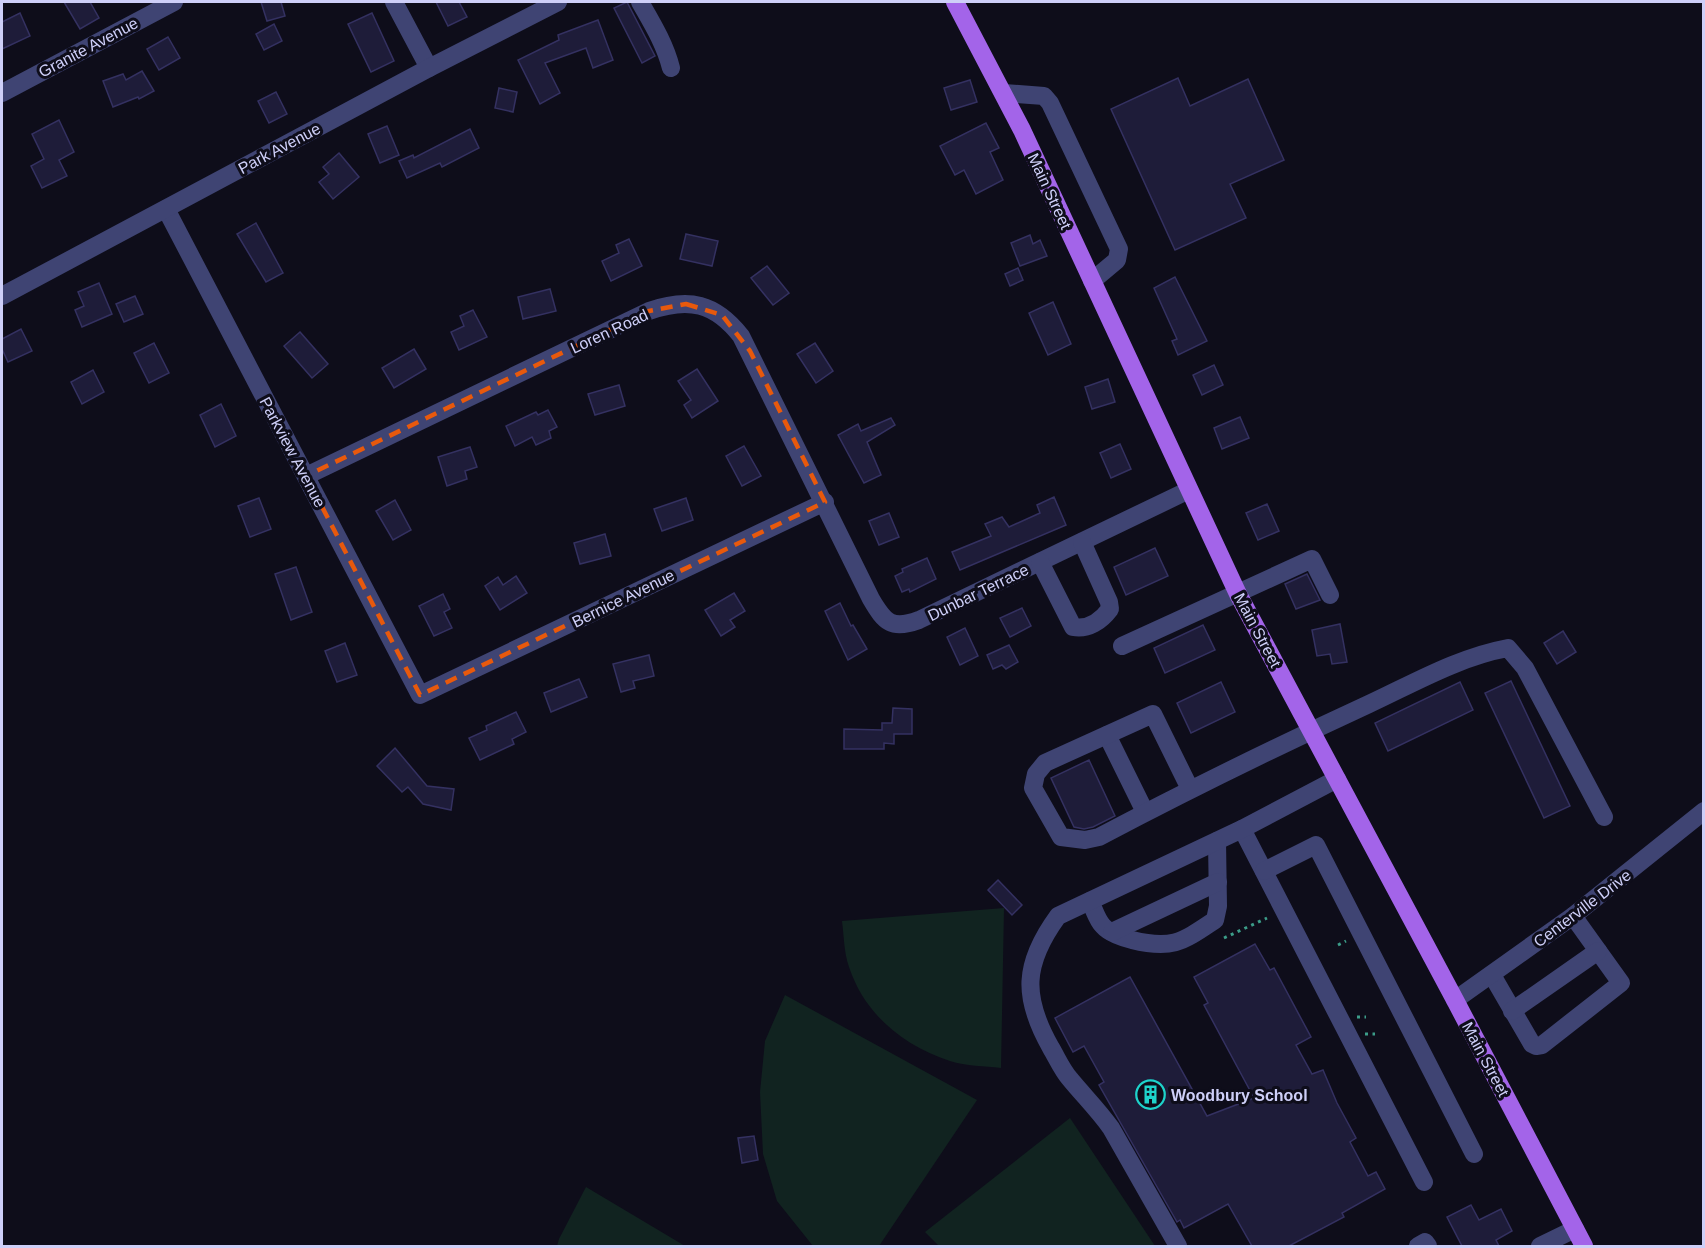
<svg xmlns="http://www.w3.org/2000/svg" width="1705" height="1248" viewBox="0 0 1705 1248" font-family="Arial,sans-serif">
<style>
.green{fill:#112320}
.building{fill:#1e1c39;stroke:#343161;stroke-width:1.5}
.lines{fill:none;stroke-linecap:round;stroke-linejoin:round}
.path{stroke:#3c9d89;stroke-width:3;stroke-dasharray:3 4.5;stroke-linecap:butt}
.minor{stroke:#3f4473;stroke-width:18}
.major{stroke:#a364e9;stroke-width:18}
.marked{fill:none;stroke:#e8590c;stroke-width:4.5;stroke-dasharray:12 8;stroke-linejoin:round}
.labels{text-anchor:middle;stroke-width:6;stroke-linejoin:round;paint-order:stroke}
.street-label{font-size:16px;fill:#cecff8;stroke:#0e0d1a}
.poi-label{font-size:16px;font-weight:bold;fill:#cecff8;stroke:#0e0d1a;text-anchor:start}
</style>
<rect width="100%" height="100%" fill="#0e0d1a"/>
<!-- green -->
<g class="green">
<path d="M1004 908 1001 1068C985 1066 966 1066 950 1061 904 1046 865 1015 849 967 844 953 844 936 842 921Z"/>
<path d="M785 995 977 1100 879 1246H813L777 1201 763 1154 760 1092 765 1041Z"/>
<path d="M1070 1118 1155 1246H939L925 1232Z"/>
<path d="M586 1187 685 1246H557L559 1239Z"/>
</g>
<!-- building -->
<g class="building">
<path d="M64 2H90L99 18 80 29Z"/>
<path d="M261 2H281L285 16 267 21Z"/>
<path d="M436 2H459L467 17 448 26Z"/>
<path d="M627 2 655 56 642 63 614 8Z"/>
<path d="M20 13 30 36 2 49V22Z"/>
<path d="M372 13 394 61 371 72 348 24Z"/>
<path d="M598 20 613 60 593 68 586 48 545 63 560 93 540 104 518 60 559 40 558 35Z"/>
<path d="M274 24 282 41 264 50 256 34Z"/>
<path d="M168 37 180 58 159 70 147 49Z"/>
<path d="M142 71 154 91 139 99 138 97 113 107 103 81 123 74 126 80Z"/>
<path d="M1178 78 1190 106 1248 79 1284 160 1230 184 1246 218 1175 250 1111 109Z"/>
<path d="M970 80 977 102 951 110 944 88Z"/>
<path d="M499 88 517 92 513 112 495 108Z"/>
<path d="M276 92 287 114 269 123 258 101Z"/>
<path d="M59 120 74 152 59 160 67 176 42 188 31 166 44 159 32 134Z"/>
<path d="M986 123 999 148 990 152 1003 180 976 194 964 170 955 175 940 146Z"/>
<path d="M387 126 399 155 380 163 368 134Z"/>
<path d="M470 129 479 148 442 167 440 163 407 178 399 161 413 155 414 158Z"/>
<path d="M339 153 359 177 333 199 319 182 329 174 323 167Z"/>
<path d="M256 223 283 273 266 282 237 234Z"/>
<path d="M686 234 718 241 712 266 680 259Z"/>
<path d="M1030 235 1033 244 1040 240 1047 256 1020 266 1011 243Z"/>
<path d="M629 239 642 266 611 281 602 261 619 253 616 245Z"/>
<path d="M767 266 789 293 773 305 751 278Z"/>
<path d="M1018 268 1023 280 1010 286 1005 274Z"/>
<path d="M1175 277 1207 341 1178 355 1172 341 1177 339 1154 288Z"/>
<path d="M99 283 112 314 82 327 75 310 84 306 78 292Z"/>
<path d="M550 289 556 311 523 319 518 297Z"/>
<path d="M135 296 143 314 124 322 116 304Z"/>
<path d="M1053 302 1071 344 1048 355 1029 313Z"/>
<path d="M473 310 487 337 459 350 451 332 464 326 460 316Z"/>
<path d="M21 329 32 351 8 362 2 349V339Z"/>
<path d="M300 332 328 364 312 378 284 346Z"/>
<path d="M154 343 169 373 149 383 134 353Z"/>
<path d="M815 343 833 371 816 383 797 354Z"/>
<path d="M414 349 426 369 394 388 382 368Z"/>
<path d="M1214 365 1223 385 1202 395 1193 375Z"/>
<path d="M697 369 718 401 692 418 684 405 691 400 678 381Z"/>
<path d="M93 370 104 392 82 404 71 382Z"/>
<path d="M1108 379 1115 402 1092 409 1085 387Z"/>
<path d="M619 385 625 406 595 415 588 394Z"/>
<path d="M221 404 236 436 215 447 200 415Z"/>
<path d="M548 410 557 427 549 431 551 438 536 445 532 437 515 446 506 426 536 412 538 415Z"/>
<path d="M1240 417 1249 438 1222 449 1214 428Z"/>
<path d="M891 418 895 425 867 442 881 475 864 483 838 435 858 424 861 431Z"/>
<path d="M1120 444 1131 469 1111 478 1100 453Z"/>
<path d="M744 446 761 476 742 486 726 456Z"/>
<path d="M470 447 477 467 465 471 467 479 447 486 438 457Z"/>
<path d="M1054 497 1066 525 960 570 952 552 991 536 985 524 1002 517 1009 527 1040 513 1037 505Z"/>
<path d="M259 498 271 529 250 537 238 506Z"/>
<path d="M686 498 693 520 662 531 654 509Z"/>
<path d="M395 500 411 530 393 540 376 511Z"/>
<path d="M1267 504 1279 531 1258 540 1246 513Z"/>
<path d="M889 513 899 537 879 545 869 521Z"/>
<path d="M605 534 611 556 580 564 574 543Z"/>
<path d="M1155 548 1168 576 1126 595 1114 567Z"/>
<path d="M927 558 936 579 910 592 909 589 902 592 895 576 903 572 902 569Z"/>
<path d="M296 567 312 612 291 620 275 574Z"/>
<path d="M1307 574 1320 600 1296 609 1285 584Z"/>
<path d="M516 576 527 593 500 610 485 586 498 577 503 585Z"/>
<path d="M734 593 745 611 730 620 735 627 721 636 705 610Z"/>
<path d="M443 594 450 609 444 612 452 628 434 636 419 606Z"/>
<path d="M840 603 851 626 853 625 867 649 848 660 825 611Z"/>
<path d="M1022 608 1031 626 1010 637 1000 618Z"/>
<path d="M1340 624 1347 662 1332 664 1330 654 1317 656 1312 630Z"/>
<path d="M1203 625 1215 650 1165 673 1154 648Z"/>
<path d="M965 628 978 656 960 665 947 637Z"/>
<path d="M1563 631 1576 652 1557 664 1544 643Z"/>
<path d="M345 643 357 675 337 682 325 651Z"/>
<path d="M1009 645 1018 662 1006 669 1002 665 993 669 987 655Z"/>
<path d="M649 655 654 676 633 681 635 688 621 692 613 664Z"/>
<path d="M579 679 587 697 551 712 544 693Z"/>
<path d="M1511 681 1570 806 1544 818 1485 693Z"/>
<path d="M1221 682 1235 712 1191 733 1177 703Z"/>
<path d="M1460 682 1473 710 1388 751 1375 723Z"/>
<path d="M893 708 912 709V734H894V744L884 743V749H844V729L882 730V723H892Z"/>
<path d="M516 712 526 732 512 739 514 744 480 760 469 738 487 730 486 726Z"/>
<path d="M395 748 427 786 454 789 451 810 423 804 408 787 402 792 377 766Z"/>
<path d="M1089 760 1115 816 1093 827 1084 829 1074 827 1051 778Z"/>
<path d="M998 880 1022 905 1012 915 988 890Z"/>
<path d="M1255 944 1270 970 1274 968 1311 1037 1296 1045 1312 1074 1323 1070 1337 1103 1356 1138 1350 1142 1368 1176 1376 1172 1385 1189 1342 1213 1344 1217 1289 1246H1252L1228 1204 1184 1228 1180 1220 1177 1222 1099 1085 1104 1082 1084 1046 1073 1052 1055 1018 1130 977 1207 1116 1254 1098 1204 1005 1208 1003 1194 977Z"/>
<path d="M754 1136 758 1160 742 1163 738 1138Z"/>
<path d="M1471 1205 1479 1220 1501 1209 1512 1231 1496 1240 1499 1246H1462L1447 1217Z"/>
</g>
<g class="lines">
<!-- path -->
<g class="path">
<path d="M1224 938 1267 918"/>
<path d="M1338 945 1346 941"/>
<path d="M1357 1017H1366"/>
<path d="M1365 1034H1375"/>
</g>
<!-- minor -->
<g class="minor">
<path d="M394 2 429 68"/>
<path d="M640 2C652 23 665 44 671 68"/>
<path d="M2 93 174 2"/>
<path d="M1004 93 1044 96 1050 103 1119 249 1117 260 1092 281"/>
<path d="M166 209 420 695 825 502"/>
<path d="M2 296 429 68 558 2"/>
<path d="M306 476 649 311C689 297 715 303 741 336L871 599C885 623 892 630 919 620L1189 490"/>
<path d="M1040 562 1073 627C1088 630 1101 621 1110 609L1109 602 1082 542"/>
<path d="M1122 646 1312 559 1330 595"/>
<path d="M1107 735 1145 812"/>
<path d="M1190 789 1153 714 1045 763 1036 774 1033 788 1061 837 1085 840 1099 837C1188 790 1278 746 1369 704 1414 683 1459 657 1508 648L1525 668 1604 817"/>
<path d="M1242 829 1424 1182"/>
<path d="M1264 871 1316 845 1474 1154"/>
<path d="M1090 901C1094 909 1097 920 1103 926 1109 933 1123 938 1132 940 1172 950 1182 942 1215 920L1218 906 1217 841"/>
<path d="M1112 932 1218 882"/>
<path d="M1492 975 1532 1044 1536 1046 1542 1045 1621 983 1573 916"/>
<path d="M1455 1000 1573 916 1704 811"/>
<path d="M1512 1011 1598 951"/>
<path d="M1178 1246 1111 1128C1099 1111 1084 1096 1070 1079 1062 1070 1057 1058 1051 1048 1022 997 1023 964 1058 916L1242 829 1337 779"/>
<path d="M1418 1246 1425 1242 1428 1246"/>
<path d="M1540 1246 1575 1229"/>
</g>
<!-- major -->
<path class="major" d="M955 2 1022 130 1238 594 1455 1000 1584 1246"/>
</g>
<!-- marked area -->
<path class="marked" d="M686 304 722 315 750 351 825 502 420 695 306 476 649 311Z"/>
<!-- icons -->
<defs>
<symbol id="building-ring" viewBox="-11 -11 22 22"><circle r="9.5" fill="#0e0d1a" stroke="#1ed3cb" stroke-width="1.5"/><path d="M-4-6H4V6H1V3H-1V6H-4ZM-2.5-4.3h1.7v1.8h-1.7ZM.8-4.3h1.7v1.8H.8ZM-2.5-1h1.7V.8h-1.7ZM.8-1h1.7V.8H.8Z" fill="#1ed3cb"/></symbol>
</defs>
<g fill-rule="evenodd">
<use href="#building-ring" x="1134" y="1078" width="33" height="33"/>
</g>
<g class="labels">
<!-- street labels -->
<g class="street-label">
<text transform="translate(88 47) rotate(-28)" y="6">Granite Avenue</text>
<text transform="translate(279 148) rotate(-28)" y="6">Park Avenue</text>
<text transform="translate(1050 191) rotate(65)" y="6">Main Street</text>
<text transform="translate(609 331) rotate(-25)" y="6">Loren Road</text>
<text transform="translate(293 452) rotate(62)" y="6">Parkview Avenue</text>
<text transform="translate(978 592) rotate(-26)" y="6">Dunbar Terrace</text>
<text transform="translate(623 598) rotate(-26)" y="6">Bernice Avenue</text>
<text transform="translate(1258 630) rotate(62)" y="6">Main Street</text>
<text transform="translate(1582 908) rotate(-37)" y="6">Centerville Drive</text>
<text transform="translate(1486 1059) rotate(62)" y="6">Main Street</text>
</g>
<!-- poi labels -->
<g class="poi-label">
<text x="1171" y="1101">Woodbury School</text>
</g>
</g>
<!-- border -->
<rect width="1705" height="1248" fill="none" stroke="#cecff8" stroke-width="6"/>
</svg>
